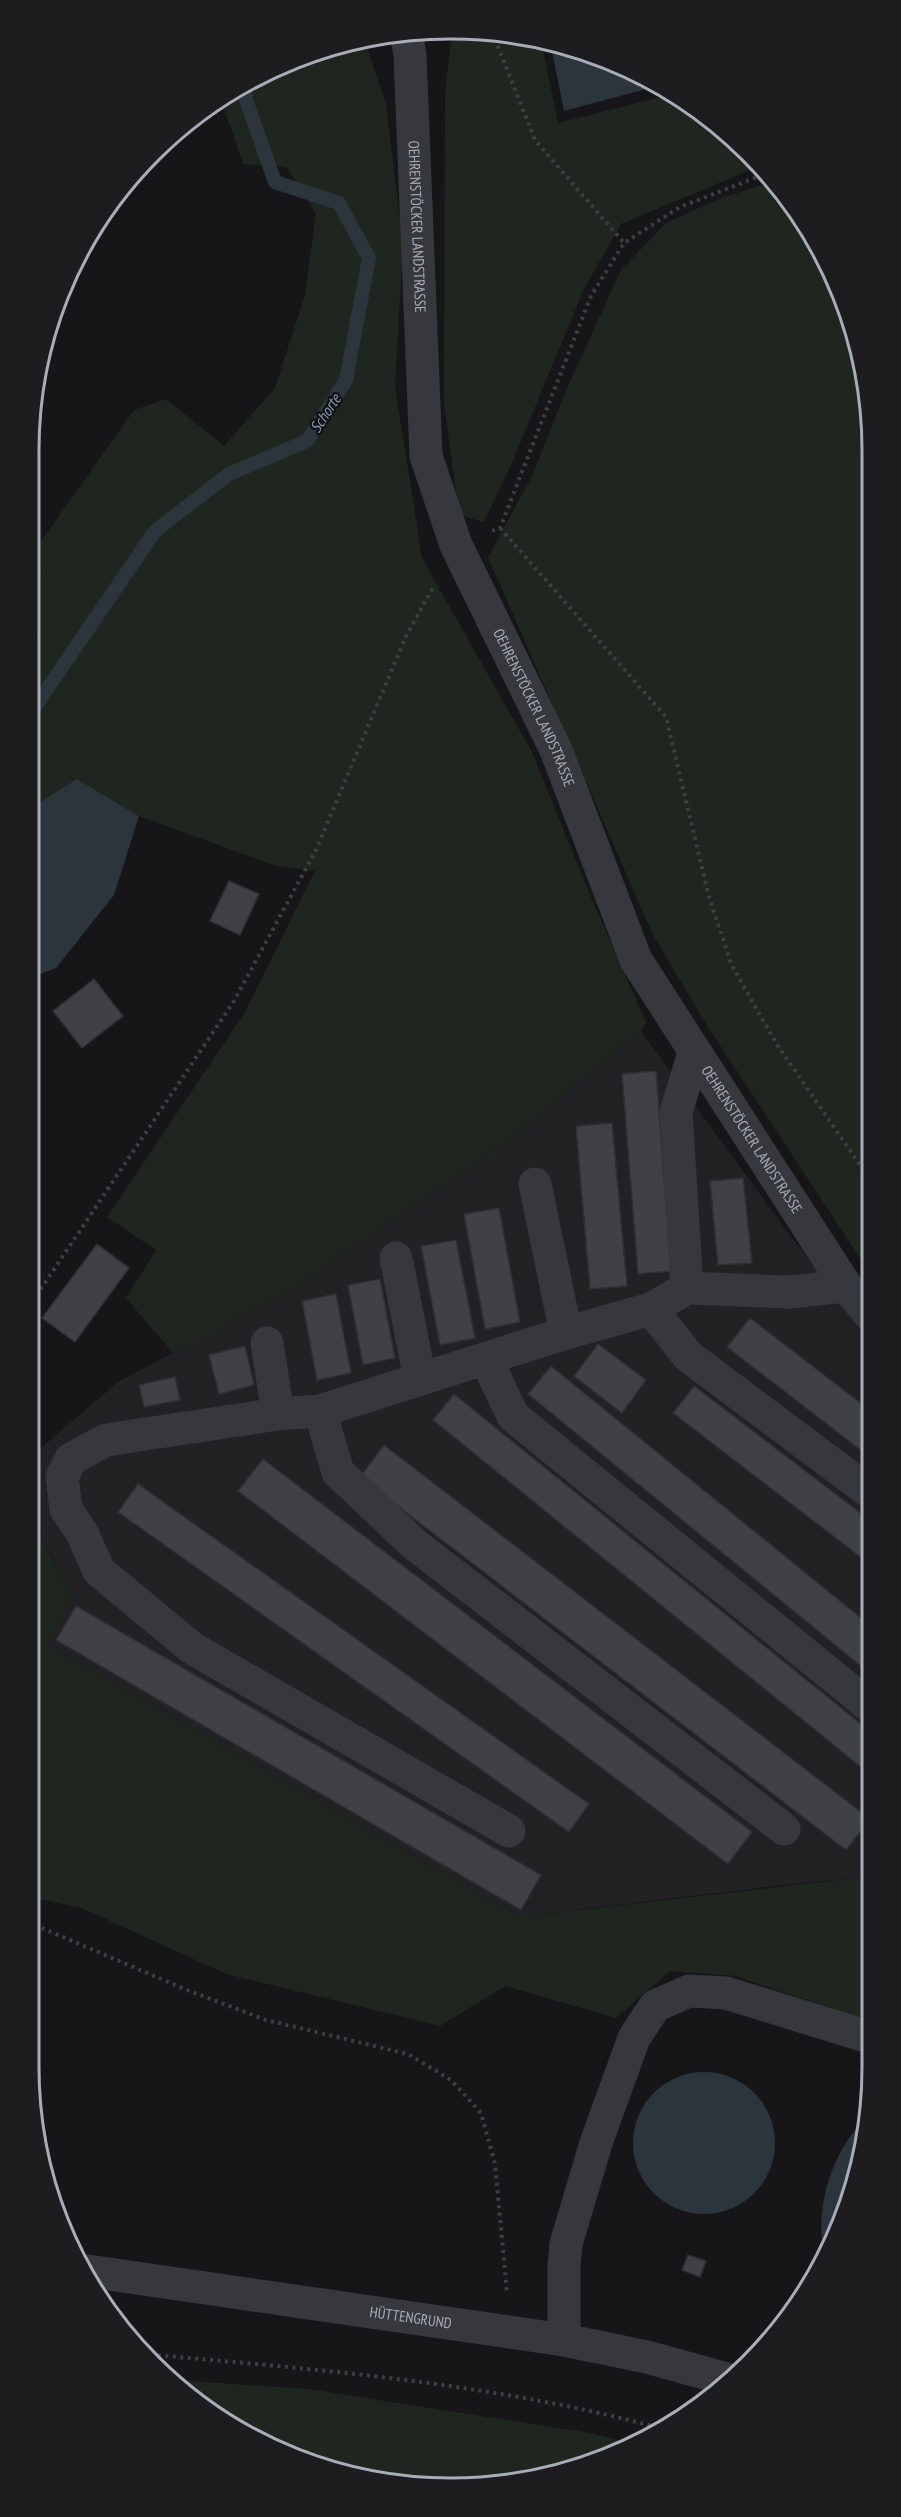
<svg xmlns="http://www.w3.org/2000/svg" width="901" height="2517" viewBox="0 0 901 2517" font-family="'PT Sans Narrow',sans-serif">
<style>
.built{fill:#222225}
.green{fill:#1e261f}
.water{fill:#2c353c}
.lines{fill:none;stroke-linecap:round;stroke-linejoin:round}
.stream{stroke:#2c353c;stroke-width:14}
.building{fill:#404145;stroke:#303034;stroke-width:1.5}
.path{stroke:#3d3f44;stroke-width:4;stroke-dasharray:3 4.5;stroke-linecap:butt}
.minor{stroke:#37383d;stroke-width:33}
.labels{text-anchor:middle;stroke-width:4.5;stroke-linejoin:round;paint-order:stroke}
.street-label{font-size:15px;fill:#a8adb8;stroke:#111113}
.water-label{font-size:16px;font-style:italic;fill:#7f9bb3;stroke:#111113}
.rim{fill:none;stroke:#a8adb8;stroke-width:3}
</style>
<rect width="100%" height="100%" fill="#161618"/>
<!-- built -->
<path class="built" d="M641 1031 786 1230 871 1337 872 1876 758 1888 519 1917 47 1644 73 1596 29 1514 28 1459 118 1382 291 1290 503 1144Z"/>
<!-- green -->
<g class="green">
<path d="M478 29 541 40 558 123 673 94 760 166 621 224 584 289 511 465 484 522 459 515 444 403 445 93 452 30Z"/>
<path d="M364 39 386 104 403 244 395 386 422 558 532 752 590 895 646 1022 641 1031 503 1144 291 1290 173 1353 126 1298 156 1250 107 1217 245 1012 315 871 276 866 139 816 77 779 29 809V558L134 410 166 399 224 446 275 388 305 295 316 213 286 167 243 164 223 105 226 95C266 66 316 51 364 39Z"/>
<path d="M774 181 829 264 869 395 871 1275 706 1024 652 933 488 557 532 476 567 388 621 270 666 223 719 199Z"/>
<path d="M28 1514 73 1596 47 1644 519 1917 872 1876V2022L735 1976 670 1971 616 2018 505 1986 440 2026 226 1974 82 1908 29 1897Z"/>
<path d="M171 2380 308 2389 591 2433 629 2443 559 2474 478 2488 396 2485 264 2445 193 2401Z"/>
</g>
<!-- water -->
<g class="water">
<path d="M550 41 559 43 661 85 564 111Z"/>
<path d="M77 779 139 816 114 895 56 968 29 978V809Z"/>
<circle cx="704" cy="2143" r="71"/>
<path d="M866 2118 858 2175 824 2251C814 2206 833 2150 866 2118Z"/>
</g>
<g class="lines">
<!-- stream -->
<path class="stream" d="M28 717 155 531 229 474 307 441 346 380 369 258 339 203 275 182 245 97 247 81"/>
</g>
<!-- building -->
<g class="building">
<path d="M229 881 259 894 240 935 210 921Z"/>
<path d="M94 979 123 1016 82 1048 53 1011Z"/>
<path d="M656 1071 671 1271 638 1274 622 1074Z"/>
<path d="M612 1123 627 1286 590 1289 576 1126Z"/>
<path d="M743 1178 752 1263 718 1265 710 1181Z"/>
<path d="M499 1208 520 1322 485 1329 464 1214Z"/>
<path d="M456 1240 475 1338 440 1345 421 1246Z"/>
<path d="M97 1244 129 1268 75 1342 42 1318Z"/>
<path d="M380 1279 395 1358 363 1365 348 1285Z"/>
<path d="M336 1294 351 1373 317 1380 302 1301Z"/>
<path d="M750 1318 871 1411V1458L727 1347Z"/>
<path d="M598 1344 646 1380 622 1413 574 1376Z"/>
<path d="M245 1346 254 1385 219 1394 209 1355Z"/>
<path d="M551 1366 872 1627V1675L528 1394Z"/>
<path d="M175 1377 180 1400 144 1407 139 1385Z"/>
<path d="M694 1386 871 1521V1565L673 1413Z"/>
<path d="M454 1394 872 1733V1776L433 1420Z"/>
<path d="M384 1445 870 1819 846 1850 360 1477Z"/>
<path d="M263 1459 752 1832 728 1864 238 1491Z"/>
<path d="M138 1484 589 1804 569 1832 118 1512Z"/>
<path d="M76 1606 541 1875 521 1910 56 1640Z"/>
<path d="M688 2255 706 2261 700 2277 682 2270Z"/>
</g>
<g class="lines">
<!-- path -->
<g class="path">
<path d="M492 32 535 140 624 243"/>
<path d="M500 528 666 717 709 897 732 966 776 1043 871 1181"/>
<path d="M492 531 500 528 591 296 624 243 680 207 768 173"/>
<path d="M28 1308 234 1001 316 850 407 634 434 586"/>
<path d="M28 1922 187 1990 266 2020 408 2054 451 2080 481 2113 495 2164 507 2293"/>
<path d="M143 2354C316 2369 492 2383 660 2428"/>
</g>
<!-- minor -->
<g class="minor">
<path id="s1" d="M406 32 410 55 426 456 456 545 556 750 636 960 846 1286 871 1316"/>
<path d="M535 1184 566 1333"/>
<path d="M396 1258 420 1379"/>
<path d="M687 1288 676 1112 694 1053"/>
<path d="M651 1309 688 1356 871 1493"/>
<path d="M267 1343 278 1414"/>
<path d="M486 1359 513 1416 872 1708"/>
<path d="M320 1411 338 1472 414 1544 784 1829"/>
<path d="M509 1831 192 1648 99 1571 82 1533 66 1509 62 1477 71 1459 106 1440 278 1414 320 1411 566 1333 651 1309 687 1288 790 1292 846 1286"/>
<path id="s2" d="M88 2271 564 2340 647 2357 730 2380"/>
<path d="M564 2340V2266L566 2244 596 2143 634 2038 655 2006 689 1991 726 1993 872 2038"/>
</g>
</g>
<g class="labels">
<!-- street labels -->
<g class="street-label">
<text dy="5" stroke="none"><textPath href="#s1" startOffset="195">OEHRENSTÖCKER LANDSTRASSE</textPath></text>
<text dy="5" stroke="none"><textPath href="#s1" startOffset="699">OEHRENSTÖCKER LANDSTRASSE</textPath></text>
<text dy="5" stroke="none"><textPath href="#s1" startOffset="1185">OEHRENSTÖCKER LANDSTRASSE</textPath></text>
<text dy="5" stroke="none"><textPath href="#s2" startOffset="326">HÜTTENGRUND</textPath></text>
</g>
<!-- water labels -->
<g class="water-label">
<text transform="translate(325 413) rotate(-57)" y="6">Schorte</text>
</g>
</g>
<!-- crop -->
<path d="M0 0H901V2517H0ZM450 39H451A411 411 0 0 1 862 450V2067A411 411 0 0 1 451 2478H450A411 411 0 0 1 39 2067V450A411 411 0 0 1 450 39Z" fill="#1d1d20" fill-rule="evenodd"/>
<path class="rim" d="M450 39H451A411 411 0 0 1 862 450V2067A411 411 0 0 1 451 2478H450A411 411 0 0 1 39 2067V450A411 411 0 0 1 450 39Z"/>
</svg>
